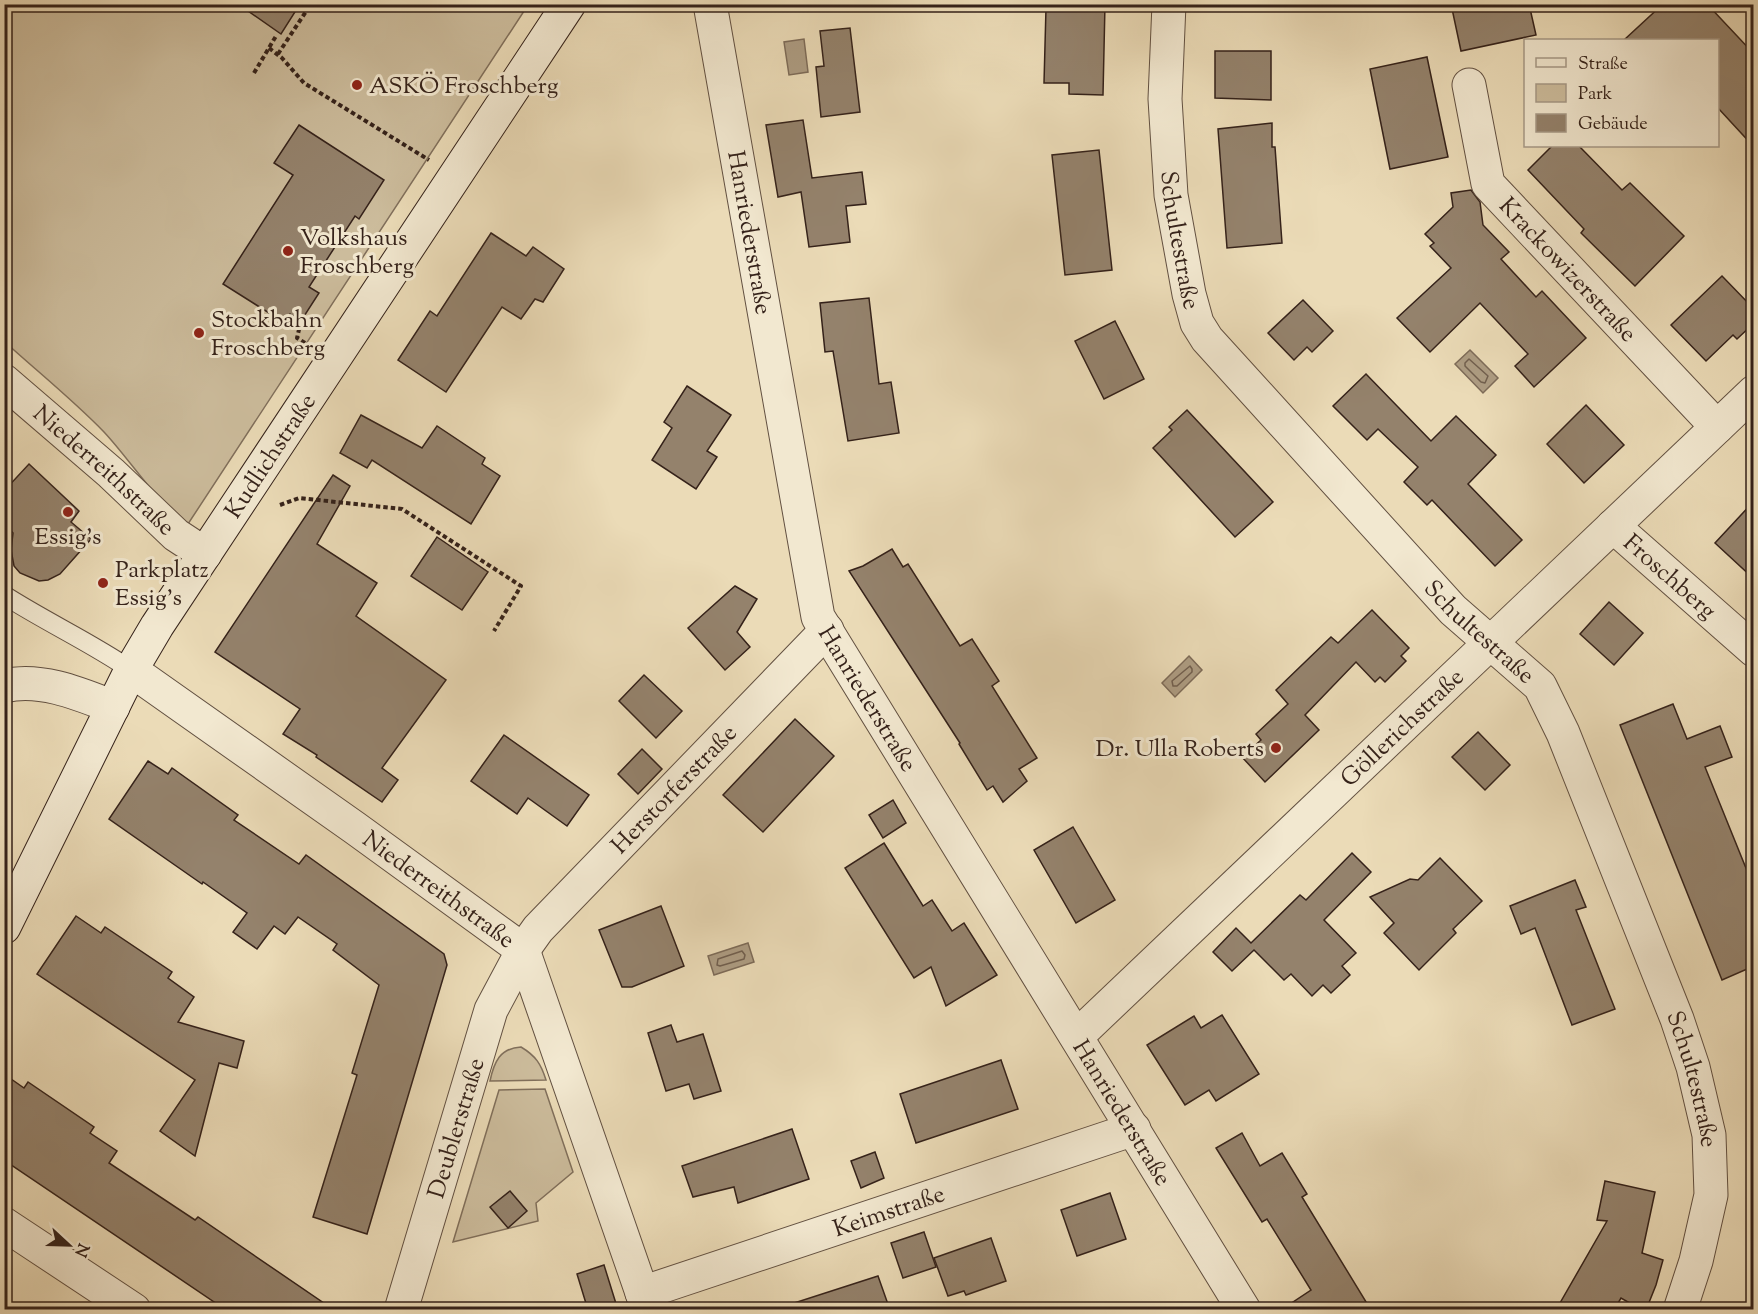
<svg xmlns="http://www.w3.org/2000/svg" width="1758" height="1314" viewBox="0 0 1758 1314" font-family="'Sorts Mill Goudy',serif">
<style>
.green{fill:#ccbc9c;stroke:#806f5b;stroke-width:1.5}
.water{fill:#ad9c82;stroke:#7d6b58;stroke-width:1.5}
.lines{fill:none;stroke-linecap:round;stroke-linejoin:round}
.shore{stroke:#715f4e;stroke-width:1.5}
.building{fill:#94826c;stroke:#35221a;stroke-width:1.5}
.lane-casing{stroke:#625041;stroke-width:20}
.street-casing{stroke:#625041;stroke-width:35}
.secondary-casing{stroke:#35221a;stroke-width:35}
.path{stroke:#35221a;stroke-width:4;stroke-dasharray:4.5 3;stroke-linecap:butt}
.lane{stroke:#f2e8d0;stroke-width:18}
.street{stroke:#f2e8d0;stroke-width:33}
.secondary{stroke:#f2e8d0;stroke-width:33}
.poi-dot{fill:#8f2418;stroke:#f2e8d0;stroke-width:2}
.labels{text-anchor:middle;stroke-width:6;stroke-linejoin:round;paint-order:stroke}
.poi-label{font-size:24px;fill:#35221a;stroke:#f2e8d0;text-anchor:start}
.street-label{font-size:24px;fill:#35221a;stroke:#f2e8d0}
</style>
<rect width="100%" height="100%" fill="#ebdbb7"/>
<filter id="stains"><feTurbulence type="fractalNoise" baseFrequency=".00333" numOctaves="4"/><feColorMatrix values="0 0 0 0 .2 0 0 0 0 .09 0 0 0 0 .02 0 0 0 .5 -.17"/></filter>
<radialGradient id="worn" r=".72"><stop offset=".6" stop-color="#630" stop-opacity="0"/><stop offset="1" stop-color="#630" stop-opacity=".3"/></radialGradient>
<!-- green -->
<g class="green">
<path d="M5 5H528L188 524C154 500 132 462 104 432 73 400 38 372 5 342Z"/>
<path d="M521 1047C536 1056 541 1064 546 1080L490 1081C494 1062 500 1048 521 1047Z"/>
<path d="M545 1089 573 1172 536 1203 538 1221 453 1242 499 1090Z"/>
</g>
<!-- water -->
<g class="water">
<path d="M804 39 808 72 789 75 784 42Z"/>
<path d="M1470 350 1498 378 1483 393 1455 364Z"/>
<path d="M1189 656 1202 670 1175 697 1162 683Z"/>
<path d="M748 943 754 962 714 975 708 956Z"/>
</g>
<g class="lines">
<!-- shore -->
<g class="shore">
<path d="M1469 359 1488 376 1485 383 1481 382 1465 366V363Z"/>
<path d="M1190 666 1192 669V672L1177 686H1173L1172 681Z"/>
<path d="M742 951 745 955 744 959 720 966 717 965 718 959Z"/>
</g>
</g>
<!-- building -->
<g class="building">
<path d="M238 4H300L281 34Z"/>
<path d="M1069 4H1105L1103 95 1069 94V83H1044L1046 8 1069 9Z"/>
<path d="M1451 4H1529L1536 35 1461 51Z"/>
<path d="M1663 4H1707L1754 54V147L1718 108V40H1624Z"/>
<path d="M850 28 860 112 821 117 816 67 824 66 820 31Z"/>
<path d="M1215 51H1271V100L1215 98Z"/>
<path d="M1427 57 1448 157 1390 169 1370 69Z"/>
<path d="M803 120 812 178 862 172 866 204 846 206 850 242 809 247 801 192 778 197 766 125Z"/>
<path d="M1272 123V147H1275L1282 243 1227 248 1218 129Z"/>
<path d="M299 125 384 180 359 219 355 216 309 287 319 293 301 321 290 314 285 323 223 284 293 175 274 163Z"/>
<path d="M1552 146H1579L1622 190 1630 183 1684 236 1635 286 1581 233 1584 229 1528 170Z"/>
<path d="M1099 150 1112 270 1065 275 1052 155Z"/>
<path d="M1471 190 1480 202 1483 225 1509 252 1501 259 1536 297 1542 291 1586 338 1534 387 1515 366 1528 354 1480 303 1430 352 1397 318 1451 268 1430 246 1434 243 1425 234 1453 207 1451 193Z"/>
<path d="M491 233 526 256 533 247 564 269 543 302 535 299 521 319 502 307 446 392 398 360 430 311 437 316Z"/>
<path d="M1722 276 1754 309V323L1737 339 1733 335 1706 361 1671 325Z"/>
<path d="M869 298 879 384 891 382 899 433 848 441 833 351 825 352 820 303Z"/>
<path d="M1303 300 1333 331 1312 352 1307 347 1294 360 1268 333Z"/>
<path d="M1115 321 1144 379 1104 399 1075 341Z"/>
<path d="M1366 374 1431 441 1456 416 1496 455 1468 484 1522 540 1495 566 1432 500 1427 505 1404 482 1418 467 1378 429 1367 440 1333 406Z"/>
<path d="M687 386 731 415 707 451 717 457 696 489 652 460 672 428 664 422Z"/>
<path d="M1586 405 1624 445 1584 483 1547 444Z"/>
<path d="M1187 410 1273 502 1235 537 1153 448 1172 430 1169 427Z"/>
<path d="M361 415 422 448 437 426 485 458 482 464 500 476 471 524 372 460 367 468 340 453Z"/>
<path d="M29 464 79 511 71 522 91 539 60 574 48 580 39 581 20 573 14 566 11 550 13 533 4 523V491Z"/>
<path d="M333 475 350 486 317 544 377 583 356 616 446 680 382 768 398 780 382 802 316 757 317 755 283 734 300 709 215 652Z"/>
<path d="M1754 501V579L1715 543Z"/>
<path d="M437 537 488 572 462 610 411 576Z"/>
<path d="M892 549 903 567 908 564 960 646 972 639 999 681 992 686 1037 758 1019 769 1027 781 1003 802 993 786 987 790 959 744 960 743 849 571 863 566Z"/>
<path d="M735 586 757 599 737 632 750 647 725 670 688 628Z"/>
<path d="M1609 602 1643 633 1614 665 1580 634Z"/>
<path d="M1372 610 1409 648 1401 656 1406 661 1385 682 1380 677 1375 682 1356 662 1305 715 1319 730 1265 782 1242 757 1261 740 1256 734 1288 704 1276 690 1331 637 1338 643Z"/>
<path d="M644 675 682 711 656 738 619 701Z"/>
<path d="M1673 704 1687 739 1720 726 1732 757 1705 767 1754 888V966L1722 980 1620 725Z"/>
<path d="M795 719 834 756 763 832 723 795Z"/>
<path d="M1478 732 1510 765 1485 790 1452 757Z"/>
<path d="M504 735 589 795 567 826 528 798 517 814 471 781Z"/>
<path d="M642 749 662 769 638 794 618 774Z"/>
<path d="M148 761 168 774 172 768 238 815 234 820 299 864 306 855 444 954 447 965 367 1234 313 1217 357 1075 352 1073 379 985 333 950 337 944 298 917 285 934 274 926 257 949 233 932 247 913 203 882 202 884 109 819Z"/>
<path d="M893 800 906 823 883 838 869 815Z"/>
<path d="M1073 827 1115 900 1076 923 1034 850Z"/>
<path d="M884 843 923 906 932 900 952 931 964 923 997 975 946 1006 931 967 914 978 845 868Z"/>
<path d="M1352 853 1371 872 1324 920 1356 953 1342 966 1350 975 1331 993 1323 985 1312 996 1291 974 1284 980 1254 950 1232 971 1213 952 1236 928 1251 943 1300 895 1306 900Z"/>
<path d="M1440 858 1482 901 1453 929 1456 933 1419 970 1384 933 1394 923 1370 897 1410 879 1418 880Z"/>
<path d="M1575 880 1586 907 1576 910 1615 1009 1572 1025 1535 928 1521 934 1510 906Z"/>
<path d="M661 906 684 966 632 987H622L599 930Z"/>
<path d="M76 916 101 933 105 927 172 972 168 978 194 997 178 1022 244 1041 237 1068 219 1063 195 1156 160 1131 195 1080 37 974Z"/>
<path d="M1222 1015 1259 1074 1216 1101 1209 1090 1185 1105 1147 1045 1194 1016 1201 1028Z"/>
<path d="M671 1025 677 1042 703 1034 721 1091 694 1099 689 1084 666 1091 648 1033Z"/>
<path d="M1001 1060 1018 1109 916 1143 900 1094Z"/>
<path d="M4 1074 24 1088 28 1082 94 1127 90 1133 117 1151 109 1163 195 1220 198 1217 334 1310H226L4 1160Z"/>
<path d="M792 1129 809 1179 738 1203 734 1187 693 1197 682 1166Z"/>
<path d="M1242 1133 1260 1166 1282 1153 1307 1194 1302 1197 1371 1310H1281L1311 1290 1267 1219 1262 1222 1216 1148Z"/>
<path d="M875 1152 884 1178 861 1188 851 1161Z"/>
<path d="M1605 1181 1655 1192 1642 1253 1663 1260 1656 1285 1646 1310H1642L1621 1298 1614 1310H1556L1607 1221 1597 1220Z"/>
<path d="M510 1191 527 1211 508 1228 490 1207Z"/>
<path d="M1110 1193 1126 1239 1077 1256 1061 1210Z"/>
<path d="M924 1232 936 1267 903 1278 891 1243Z"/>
<path d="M991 1238 1006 1281 966 1295 964 1291 948 1296 934 1258Z"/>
<path d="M604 1265 618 1310H588L577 1274Z"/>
<path d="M878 1276 890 1310H792L791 1304Z"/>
</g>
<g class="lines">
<defs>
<path id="lane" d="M4 595C46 622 90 642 131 670"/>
<g id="street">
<path id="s1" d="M710 4 818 617 1244 1310"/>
<path id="s2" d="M1169 4 1165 99 1171 195 1189 294 1197 323 1207 339 1453 610 1540 686 1563 733 1677 1019 1693 1067 1709 1135 1711 1195 1696 1261 1680 1310"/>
<path id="s3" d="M1469 85 1488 184 1717 427"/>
<path id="s4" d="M4 381 111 473 176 535 205 554"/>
<path id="s5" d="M1613 526 1754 650"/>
<path id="s6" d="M131 670 355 828 523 950 648 1310"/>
<path d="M4 686C40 677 80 694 113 707"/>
<path id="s7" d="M1077 1036 1754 392"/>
<path d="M4 1224 134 1310"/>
<path id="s8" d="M642 1293 1134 1129"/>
<path id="s9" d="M401 1310 491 1010 523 950 538 929 827 630"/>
</g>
<g id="secondary">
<path id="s10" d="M4 927 131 670 157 626 569 4"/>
</g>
</defs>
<!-- lane casing -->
<use href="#lane" class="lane-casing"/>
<!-- street casing -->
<use href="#street" class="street-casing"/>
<!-- secondary casing -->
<use href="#secondary" class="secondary-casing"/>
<!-- path -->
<g class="path">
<path d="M269 48 282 58 304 83 429 160"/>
<path d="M278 54 311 4"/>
<path d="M254 73 276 36"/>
<path d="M301 321 297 338 305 343"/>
<path d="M280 505 299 498 402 509 521 586 494 631"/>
</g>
<!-- lane -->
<use href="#lane" class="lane"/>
<!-- street -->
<use href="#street" class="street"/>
<!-- secondary -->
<use href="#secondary" class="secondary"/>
</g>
<!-- markers -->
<g class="poi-dot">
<circle cx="357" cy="85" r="6"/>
<circle cx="288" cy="251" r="6"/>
<circle cx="199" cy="333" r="6"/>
<circle cx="68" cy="512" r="6"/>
<circle cx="103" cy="583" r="6"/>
<circle cx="1276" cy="748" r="6"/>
</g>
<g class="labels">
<!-- poi labels -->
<g class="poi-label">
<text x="369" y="93">ASKÖ Froschberg</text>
<text x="300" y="245">Volkshaus<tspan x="300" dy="28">Froschberg</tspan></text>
<text x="211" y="327">Stockbahn<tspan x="211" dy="28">Froschberg</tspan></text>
<text x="68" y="544" text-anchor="middle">Essig's</text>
<text x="115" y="577">Parkplatz<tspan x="115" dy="28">Essig's</tspan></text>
<text x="1264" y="756" text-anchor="end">Dr. Ulla Roberts</text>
</g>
<!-- street labels -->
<g class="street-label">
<text dy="8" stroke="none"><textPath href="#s1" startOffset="232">Hanriederstraße</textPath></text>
<text dy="8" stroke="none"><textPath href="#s2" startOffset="237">Schultestraße</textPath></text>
<text dy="8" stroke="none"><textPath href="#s3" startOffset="218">Krackowizerstraße</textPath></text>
<text dy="8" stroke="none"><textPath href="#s10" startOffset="542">Kudlichstraße</textPath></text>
<text dy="8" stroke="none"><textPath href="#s4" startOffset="134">Niederreithstraße</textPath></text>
<text dy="8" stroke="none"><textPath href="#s5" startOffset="76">Froschberg</textPath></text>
<text dy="8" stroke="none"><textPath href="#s2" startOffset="741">Schultestraße</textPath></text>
<text dy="8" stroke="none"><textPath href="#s1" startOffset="718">Hanriederstraße</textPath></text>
<text dy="8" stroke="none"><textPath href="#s7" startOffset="448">Göllerichstraße</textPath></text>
<text dy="8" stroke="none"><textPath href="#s9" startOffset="602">Herstorferstraße</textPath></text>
<text dy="8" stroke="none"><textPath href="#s6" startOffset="378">Niederreithstraße</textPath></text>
<text dy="8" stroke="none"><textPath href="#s2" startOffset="1245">Schultestraße</textPath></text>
<text dy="8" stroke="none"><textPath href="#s1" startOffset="1204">Hanriederstraße</textPath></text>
<text dy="8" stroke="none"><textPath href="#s9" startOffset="190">Deublerstraße</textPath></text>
<text dy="8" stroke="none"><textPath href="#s8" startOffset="260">Keimstraße</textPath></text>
</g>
</g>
<!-- margin -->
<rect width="1758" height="1314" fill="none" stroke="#ebdbb7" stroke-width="24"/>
<rect x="6" y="6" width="1746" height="1302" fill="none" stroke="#35221a" stroke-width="3"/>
<rect x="12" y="12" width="1734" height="1290" fill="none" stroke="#35221a" stroke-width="1.5"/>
<!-- legend -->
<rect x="1524" y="39" width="195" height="108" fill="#f2e8d0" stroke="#a69987" stroke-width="1.5"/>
<rect x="1536" y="58" width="30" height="9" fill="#f2e8d0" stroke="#a69987" stroke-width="1.5"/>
<text x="1578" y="69" font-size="18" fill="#35221a">Straße</text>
<rect x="1536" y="84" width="30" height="18" fill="#ccbc9c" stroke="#a69987" stroke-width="1.5"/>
<text x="1578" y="99" font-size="18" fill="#35221a">Park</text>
<rect x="1536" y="114" width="30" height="18" fill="#94826c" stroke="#a69987" stroke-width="1.5"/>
<text x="1578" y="129" font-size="18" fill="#35221a">Gebäude</text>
<!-- north arrow -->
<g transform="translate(69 1245) rotate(112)" stroke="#f2e8d0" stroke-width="4.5" paint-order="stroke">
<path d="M0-4.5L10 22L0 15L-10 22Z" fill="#35221a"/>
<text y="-9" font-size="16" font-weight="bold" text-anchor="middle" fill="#35221a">N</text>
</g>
<rect width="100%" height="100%" filter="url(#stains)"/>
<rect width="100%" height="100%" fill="url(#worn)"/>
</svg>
